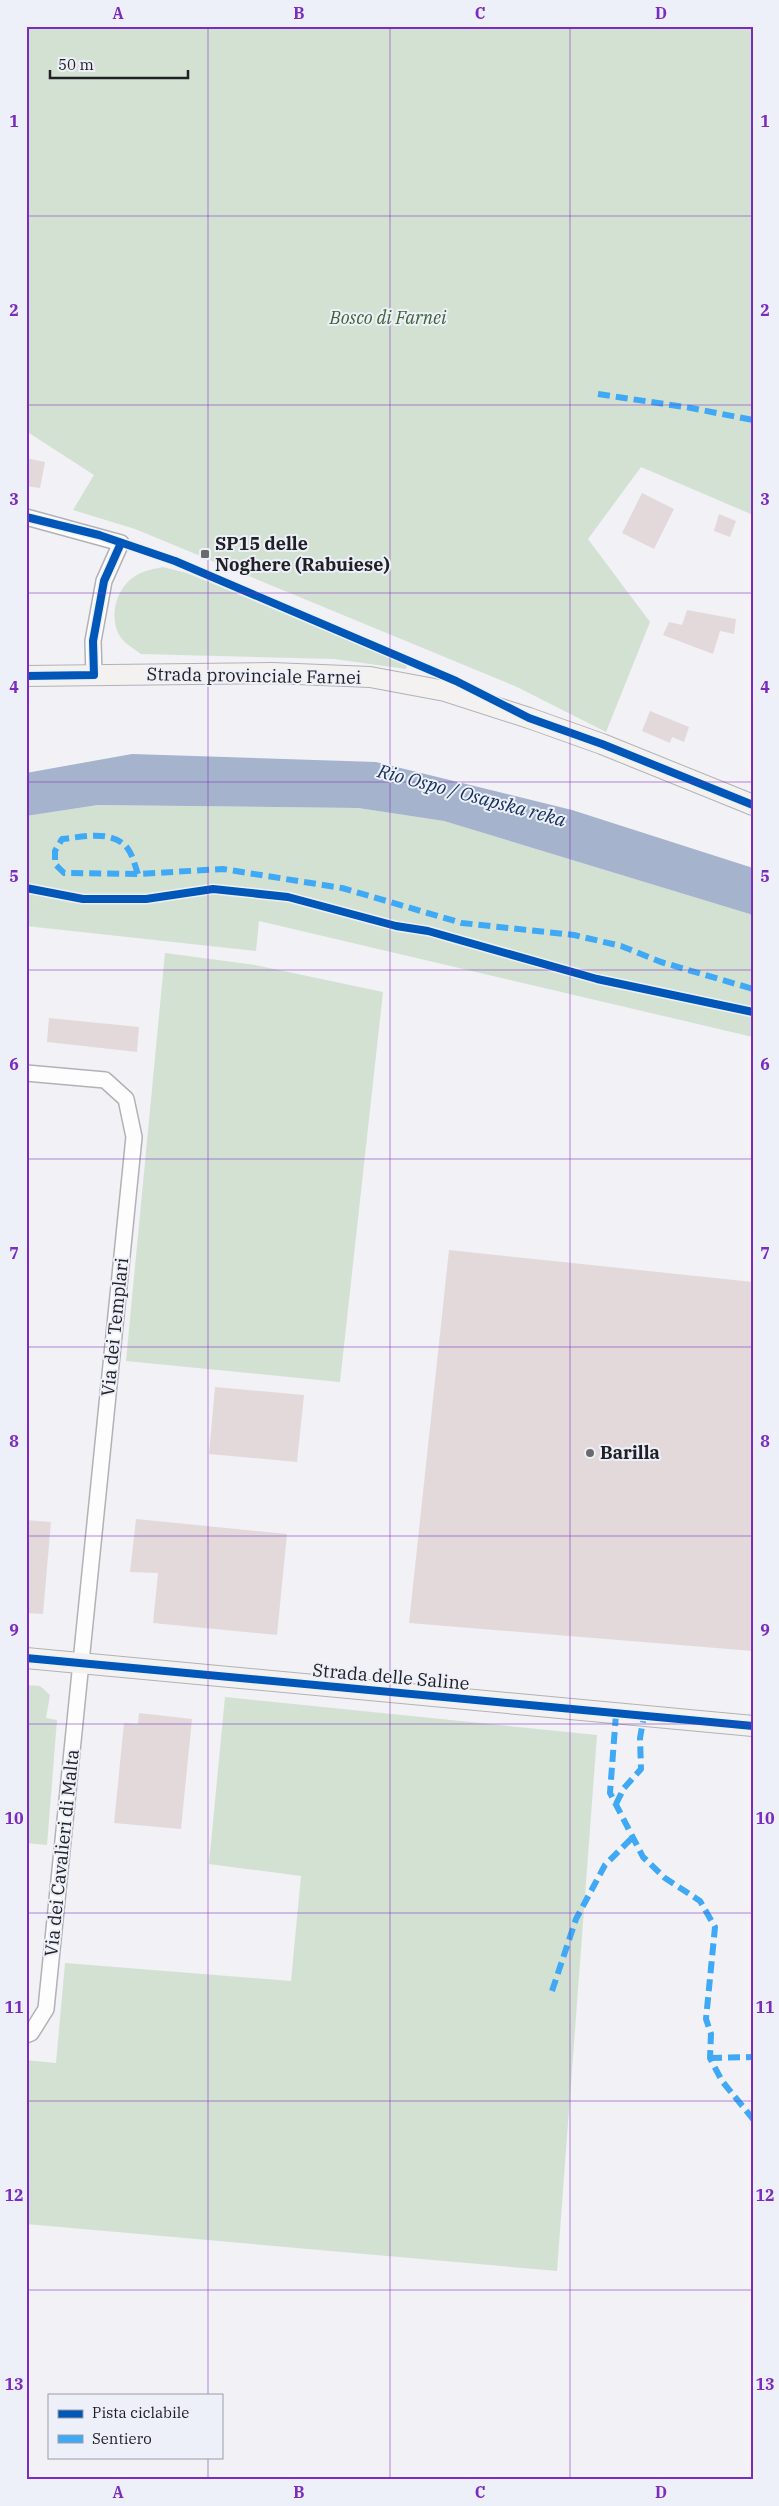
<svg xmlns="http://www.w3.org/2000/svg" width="779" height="2506" viewBox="0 0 779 2506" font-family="'IBM Plex Serif',serif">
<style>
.green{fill:#d3e1d3}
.water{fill:#a5b3cd}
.building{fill:#e3d9db}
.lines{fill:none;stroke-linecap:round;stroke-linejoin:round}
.street-casing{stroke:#b2b2b6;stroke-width:18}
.secondary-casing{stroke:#b2b2b6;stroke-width:22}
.street{stroke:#fdfdfe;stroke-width:15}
.secondary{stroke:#f4f2f1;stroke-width:20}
.quiet{stroke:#3fa9f5;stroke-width:6;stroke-dasharray:12 6;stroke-linecap:butt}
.cycleway-casing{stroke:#eef0f9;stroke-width:11}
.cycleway{stroke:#0057b8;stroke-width:8}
.grid{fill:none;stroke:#7b2cbf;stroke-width:1;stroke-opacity:0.55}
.poi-dot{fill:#6a6a6e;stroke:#eef0f9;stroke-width:2}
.labels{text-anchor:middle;stroke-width:4;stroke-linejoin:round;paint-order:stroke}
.park-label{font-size:18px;font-style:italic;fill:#3b6334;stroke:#eef0f9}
.poi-label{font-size:18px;font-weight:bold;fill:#212125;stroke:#eef0f9;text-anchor:start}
.street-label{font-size:18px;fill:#212125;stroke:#eef0f9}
.water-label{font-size:19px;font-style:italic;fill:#142e5b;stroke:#eef0f9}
.neatline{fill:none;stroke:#7b2cbf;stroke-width:2}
.grid-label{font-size:16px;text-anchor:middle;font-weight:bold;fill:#7b2cbf}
</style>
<rect width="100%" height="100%" fill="#f1f1f6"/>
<!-- green -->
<g class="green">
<path d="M26 26H753V515L641 467 588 539 650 622 606 732 517 687 135 529 73 510 94 475 26 431Z"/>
<path d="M163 567 187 573 407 665 406 669 334 659 141 654C133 648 123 643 118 633 109 613 118 585 137 575 145 570 154 569 163 567Z"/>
<path d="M98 805 358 808 444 821 753 915V1037L259 921 256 951 26 926V816Z"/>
<path d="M165 953 255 965 383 992 340 1382 126 1361Z"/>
<path d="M26 1685 40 1686 50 1695 46 1718 57 1720 47 1845 26 1843Z"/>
<path d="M225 1697 597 1735 557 2271 26 2224V2060L56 2063 65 1963 291 1981 301 1876 209 1864Z"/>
</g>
<!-- water -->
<path class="water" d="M132 754 376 762 572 810 753 868V915L444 821 358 808 98 805 26 816V773Z"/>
<!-- building -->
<g class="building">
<path d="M26 458 45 462 40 488 26 486Z"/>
<path d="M642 493 674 509 654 549 622 533Z"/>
<path d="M719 514 736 521 730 537 714 531Z"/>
<path d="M687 610 736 619 734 634 720 631 713 654 663 635 669 622 682 625Z"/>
<path d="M650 711 689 727 684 742 672 737 670 743 642 731Z"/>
<path d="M49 1018 139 1027 137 1052 47 1042Z"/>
<path d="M449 1250 753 1282V1651L409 1623Z"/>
<path d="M215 1387 304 1395 297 1462 209 1454Z"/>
<path d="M136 1519 287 1534 277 1635 153 1623 158 1573 130 1572Z"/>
<path d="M26 1520 51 1522 43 1614 26 1613Z"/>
<path d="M139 1713 192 1719 181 1829 114 1823 124 1723 138 1724Z"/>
</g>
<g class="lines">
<defs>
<g id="street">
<path d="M26 517 121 543 104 581 93 641 94 675"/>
<path d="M26 1073 105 1080 126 1099 134 1137 46 2009 31 2033 26 2035"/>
</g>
<g id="secondary">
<path d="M26 676 272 673 370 677 445 691 529 718 602 744 753 805"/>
<path d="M26 1658 753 1726"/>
</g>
</defs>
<!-- street casing -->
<use href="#street" class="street-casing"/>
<!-- secondary casing -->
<use href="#secondary" class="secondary-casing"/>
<!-- street -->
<use href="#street" class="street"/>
<!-- secondary -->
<use href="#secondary" class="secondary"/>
<!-- quiet -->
<g class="quiet">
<path d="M598 394 691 408 753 420"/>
<path d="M138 874C135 866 133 856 128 849 114 829 82 837 62 839L55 851V864L64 873 138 874 223 869 342 888 462 923 574 935 621 946 661 962 753 989"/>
<path d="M616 1714 610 1793 643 1857 665 1878 700 1901 715 1927 706 2019 711 2034 710 2058 722 2081 753 2119"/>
<path d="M616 1804 624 1788 641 1769 640 1738 644 1716"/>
<path d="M552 1991 576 1919 605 1865 633 1837"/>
<path d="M710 2058 753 2057"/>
</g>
<defs>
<g id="cycleway">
<path d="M26 517 99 535 175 561 456 681 529 718 602 744 753 805"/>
<path d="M26 676 94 675 93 641 104 581 121 543"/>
<path d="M26 888 83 899H146L213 889 288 897 396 926 428 931 597 979 753 1012"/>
<path d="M26 1658 753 1726"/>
</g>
</defs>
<!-- cycleway casing -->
<use href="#cycleway" class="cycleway-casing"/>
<!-- cycleway -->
<use href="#cycleway" class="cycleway"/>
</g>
<!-- grid -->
<path class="grid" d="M208 26V2395M390 26V2480M570 26V2480M26 216H753M26 405H753M26 593H753M26 782H753M26 970H753M26 1159H753M26 1347H753M26 1536H753M26 1724H753M26 1913H753M26 2101H753M26 2290H753M208 2457V2480"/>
<!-- markers -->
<g class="poi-dot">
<rect x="200" y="549" width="10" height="10" rx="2.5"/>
<circle cx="590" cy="1453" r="5"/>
</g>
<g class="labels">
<!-- park labels -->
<g class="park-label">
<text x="388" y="324">Bosco di Farnei</text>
</g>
<!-- poi labels -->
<g class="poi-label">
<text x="215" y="550">SP15 delle<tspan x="215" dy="21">Noghere (Rabuiese)</tspan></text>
<text x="600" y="1459">Barilla</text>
</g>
<!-- street labels -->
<g class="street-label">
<text transform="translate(254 676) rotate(1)" y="6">Strada provinciale Farnei</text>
<text transform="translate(115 1327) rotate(-84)" y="6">Via dei Templari</text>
<text transform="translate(391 1677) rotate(5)" y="6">Strada delle Saline</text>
<text transform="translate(62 1853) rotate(-84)" y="6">Via dei Cavalieri di Malta</text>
</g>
<!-- water labels -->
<g class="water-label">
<text transform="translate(472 795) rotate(15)" y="7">Rio Ospo / Osapska reka</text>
</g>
</g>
<!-- border -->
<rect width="779" height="2506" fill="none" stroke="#eef0f9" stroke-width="55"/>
<!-- legend -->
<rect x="48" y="2394" width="175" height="65" fill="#eef0f9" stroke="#9c9da4"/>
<rect x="58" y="2410" width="25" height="8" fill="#0057b8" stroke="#9c9da4"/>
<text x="92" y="2418" font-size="15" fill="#212125">Pista ciclabile</text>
<rect x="58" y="2435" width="25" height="8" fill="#3fa9f5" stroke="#9c9da4"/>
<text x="92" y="2444" font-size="15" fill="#212125">Sentiero</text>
<!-- scale -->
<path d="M50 70v8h138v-8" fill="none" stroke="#212125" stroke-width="2.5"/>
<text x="58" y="70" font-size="15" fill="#212125" stroke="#eef0f9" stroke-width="4" paint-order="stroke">50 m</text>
<rect x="28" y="28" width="724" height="2450" class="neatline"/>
<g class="grid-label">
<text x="118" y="19">A</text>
<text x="299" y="19">B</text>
<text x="480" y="19">C</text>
<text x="661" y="19">D</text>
<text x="14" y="127">1</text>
<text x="765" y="127">1</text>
<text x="14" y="316">2</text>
<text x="765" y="316">2</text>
<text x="14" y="505">3</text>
<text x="765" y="505">3</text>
<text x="14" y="693">4</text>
<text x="765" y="693">4</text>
<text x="14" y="882">5</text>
<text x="765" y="882">5</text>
<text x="14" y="1070">6</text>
<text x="765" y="1070">6</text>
<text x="14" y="1259">7</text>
<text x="765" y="1259">7</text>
<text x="14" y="1447">8</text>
<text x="765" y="1447">8</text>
<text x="14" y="1636">9</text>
<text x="765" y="1636">9</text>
<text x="14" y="1824">10</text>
<text x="765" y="1824">10</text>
<text x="14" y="2013">11</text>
<text x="765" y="2013">11</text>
<text x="14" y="2201">12</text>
<text x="765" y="2201">12</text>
<text x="14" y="2390">13</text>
<text x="765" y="2390">13</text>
<text x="118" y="2498">A</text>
<text x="299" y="2498">B</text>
<text x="480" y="2498">C</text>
<text x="661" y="2498">D</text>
</g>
</svg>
